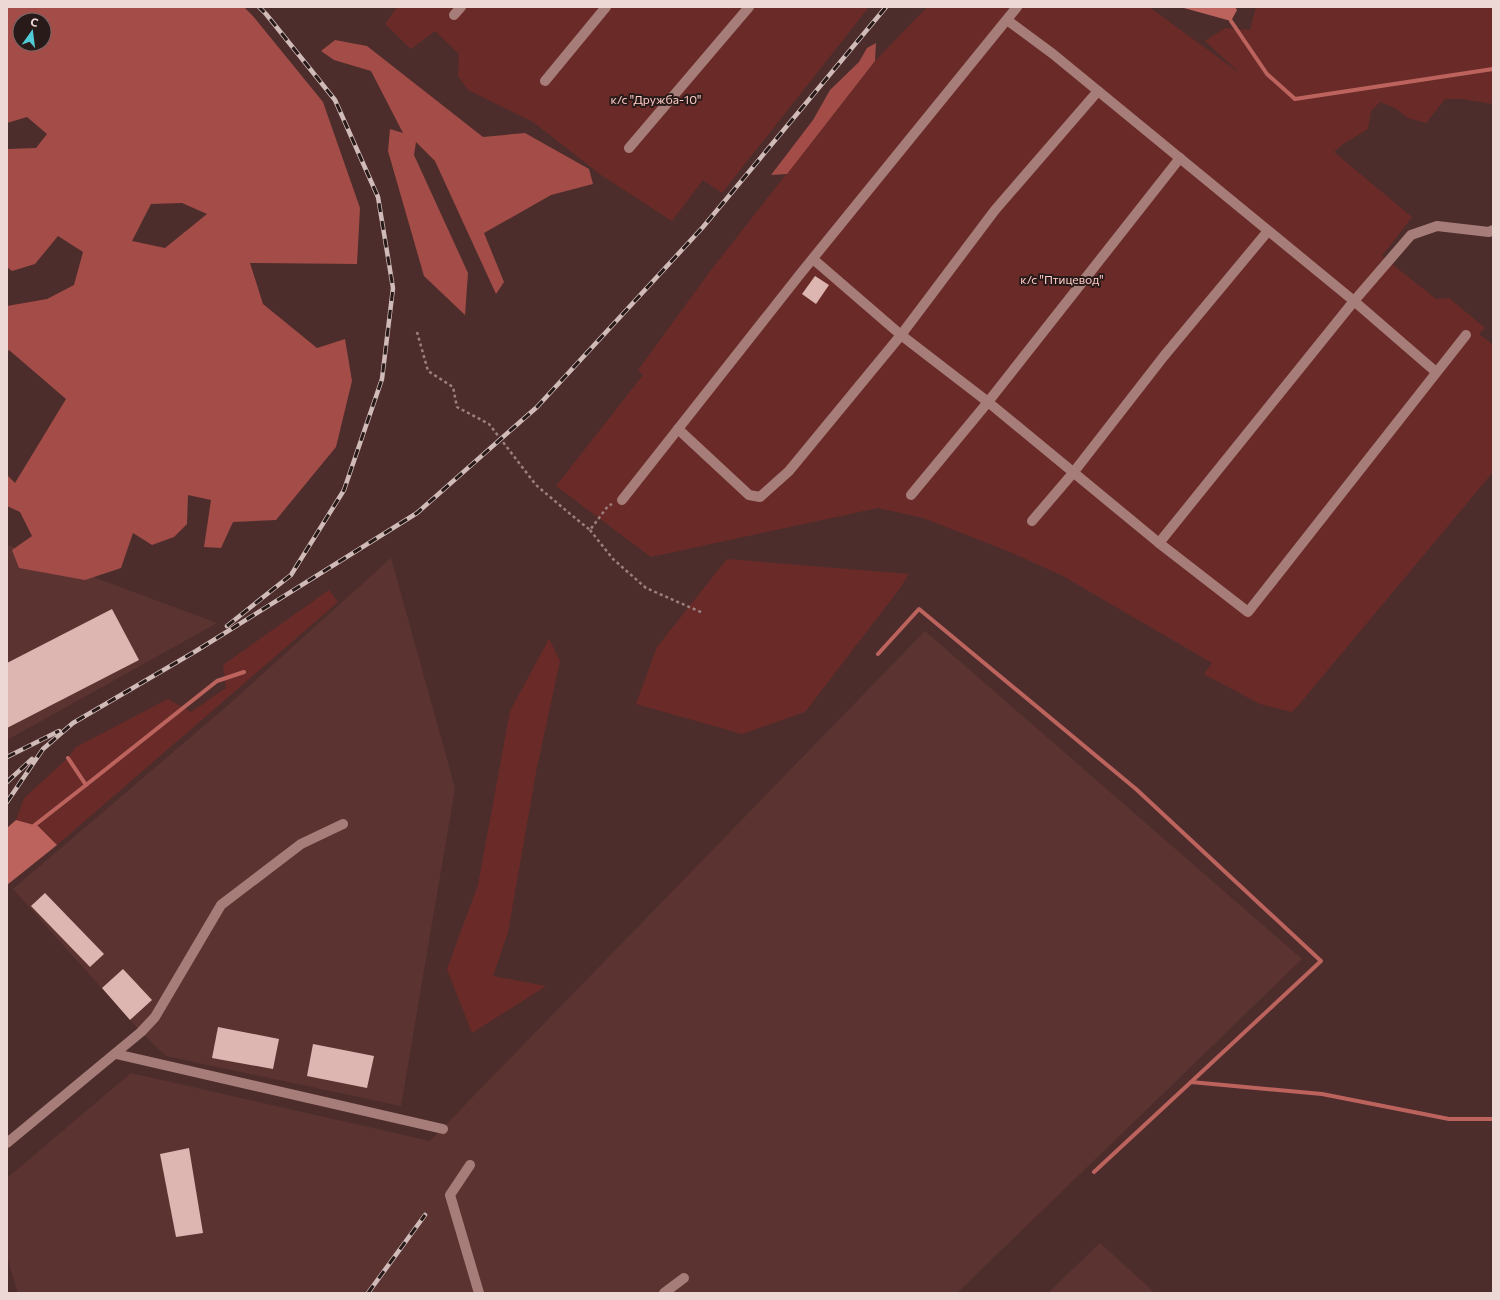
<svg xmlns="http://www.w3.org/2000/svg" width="1500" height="1300" viewBox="0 0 1500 1300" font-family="Commissioner,sans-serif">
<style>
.built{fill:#5b3431}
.green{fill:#6a2b28}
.forest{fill:#a34c48;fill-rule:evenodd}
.water{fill:#bd635e}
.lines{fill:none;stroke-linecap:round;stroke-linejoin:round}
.stream{stroke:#bd635e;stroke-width:4}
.building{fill:#ddb5b1}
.path{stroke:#9b807e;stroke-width:2.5;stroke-dasharray:3 3;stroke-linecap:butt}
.minor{stroke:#a67d79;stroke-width:10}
.rail-casing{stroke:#d1bbb9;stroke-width:4.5}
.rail{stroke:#281a19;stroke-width:3;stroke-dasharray:9;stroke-linecap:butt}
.labels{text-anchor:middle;stroke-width:4;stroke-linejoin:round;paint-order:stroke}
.park-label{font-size:12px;fill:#ffccc7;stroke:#281a19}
</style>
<rect width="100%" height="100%" fill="#4c2d2b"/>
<!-- built -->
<g class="built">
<path d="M7 545 217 623 7 740Z"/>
<path d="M391 558 455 788 401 1106 166 1056 141 1032 13 889 226 707Z"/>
<path d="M925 631 1302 959 957 1293H18L7 1257V1178L131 1073 430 1141Z"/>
<path d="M1100 1243 1155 1293H1048Z"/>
</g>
<!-- green -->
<g class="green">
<path d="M397 7H869L722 193 703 180 672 221 601 175 533 122 468 90 458 76 459 54 435 31 411 49 385 24Z"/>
<path d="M927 7H1149L1241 74 1205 41 1225 28 1250 30 1256 7H1493V104L1463 99H1445L1426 123 1408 118 1395 108 1380 102 1371 111 1368 129 1343 144 1334 152 1412 217 1382 256 1436 299 1449 298 1485 328 1479 334 1493 345V472L1297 707 1291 712 1260 704 1204 674 1212 663 1061 575 1010 552 923 518 878 508 651 557 556 486 643 375 638 370 711 270 875 61Z"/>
<path d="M727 559 909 574 900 588 805 712 742 734 636 704 657 647Z"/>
<path d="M329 590 338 602 57 845 38 826 16 820 24 798 68 758 76 747 168 699 191 712 226 688 223 665Z"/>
<path d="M549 639 560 661 536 772 508 932 493 976 546 986 472 1033 447 969 478 885 510 711Z"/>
</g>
<!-- forest -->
<g class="forest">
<path d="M7 7H244L253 16 323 102 360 208 357 264 250 263 263 304 317 348 345 339 352 381 336 447 276 520 233 522 221 548 204 547 211 500 188 495 187 524 174 537 152 545 133 533 121 568 85 580 19 568 12 550 32 536 20 512 7 506V475L15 483 66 399 9 350 7 352V306L47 299 74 285 83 252 58 236 35 264 12 271 7 267V149L36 148 47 134 27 117 7 123ZM20 20H44V44H20ZM182 203 207 214 165 248 132 241 151 204Z"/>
<path d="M335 40 367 46 483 137 525 133 589 169 593 184 551 195 484 233 504 282 496 294 435 161 416 142 414 155 468 273 465 315 424 276 388 151 390 129 403 133 371 71 334 60 321 51Z"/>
<path d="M876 43 875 61 787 174 771 175 813 120 830 90 859 62 867 48Z"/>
</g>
<!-- water -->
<g class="water">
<path d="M1173 7H1235L1237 10 1231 21 1184 8Z"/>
<path d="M16 820 38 826 57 845 7 885V828Z"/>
</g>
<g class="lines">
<!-- stream -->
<g class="stream">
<path d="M1231 21 1267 74 1295 99 1493 69"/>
<path d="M878 654 919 609 1136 789 1321 961 1191 1082"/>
<path d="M68 758 86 785 217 681 244 672"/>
<path d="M31 828 86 785"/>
<path d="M1094 1172 1191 1082 1322 1094 1449 1119H1493"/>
</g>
</g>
<!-- building -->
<g class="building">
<path d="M815 276 829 285 816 304 802 294Z"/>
<path d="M112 609 139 660 7 728V663Z"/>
<path d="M45 893 104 954 90 967 31 906Z"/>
<path d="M123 969 152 1000 130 1020 102 988Z"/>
<path d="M218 1027 279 1039 273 1069 212 1058Z"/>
<path d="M313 1044 374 1056 367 1088 307 1076Z"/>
<path d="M189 1148 203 1233 176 1237 160 1154Z"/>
</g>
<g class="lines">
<!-- path -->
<g class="path">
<path d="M417 332 428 371 453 387 457 407 489 424 536 485 569 513 590 530 608 506 612 504"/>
<path d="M590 530 613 559 646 588 703 613"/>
</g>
<!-- minor -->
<g class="minor">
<path d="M454 15 461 7"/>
<path d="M1007 20 1053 54 1354 301 1436 372"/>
<path d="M545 81 606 7"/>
<path d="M629 148 749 7"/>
<path d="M813 259 901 335 988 402 1159 543 1248 612 1466 335"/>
<path d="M678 429 749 495 760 497 789 471 901 335 995 210 1098 91"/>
<path d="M911 495 988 402 1180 158"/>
<path d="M622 500 801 273 1017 7"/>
<path d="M1032 521 1073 473 1164 356 1268 231"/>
<path d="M1159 543 1354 301 1411 235 1437 226 1489 232 1493 230"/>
<path d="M116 1054 443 1129"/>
<path d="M7 1143 141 1032 155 1017 221 905 301 844 343 824"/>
<path d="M470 1165 450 1195 479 1293"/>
<path d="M664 1293 684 1278"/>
</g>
<defs>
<g id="rail">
<path d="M227 626 291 575 344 490 382 379 393 288 378 197 335 100 266 14 259 7"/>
<path d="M7 757 59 731"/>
<path d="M7 782 32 759"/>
<path d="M7 802 43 749 73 723 196 651 417 513 537 407 703 227 886 7"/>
<path d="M368 1293 425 1215"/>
</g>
</defs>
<!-- rail casing -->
<use href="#rail" class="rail-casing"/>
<!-- rail -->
<use href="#rail" class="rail"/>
</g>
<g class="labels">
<!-- park labels -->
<g class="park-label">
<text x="656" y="104">к/с "Дружба-10"</text>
<text x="1062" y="284">к/с "Птицевод"</text>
</g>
</g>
<!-- border -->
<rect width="1500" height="1300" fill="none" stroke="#edd8d6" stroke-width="16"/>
<!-- north arrow -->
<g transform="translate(32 32) rotate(14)"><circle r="19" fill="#281a19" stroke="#776665"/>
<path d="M0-3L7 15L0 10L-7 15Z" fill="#52cbd8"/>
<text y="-6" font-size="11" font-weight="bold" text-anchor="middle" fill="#edd8d6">С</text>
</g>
</svg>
